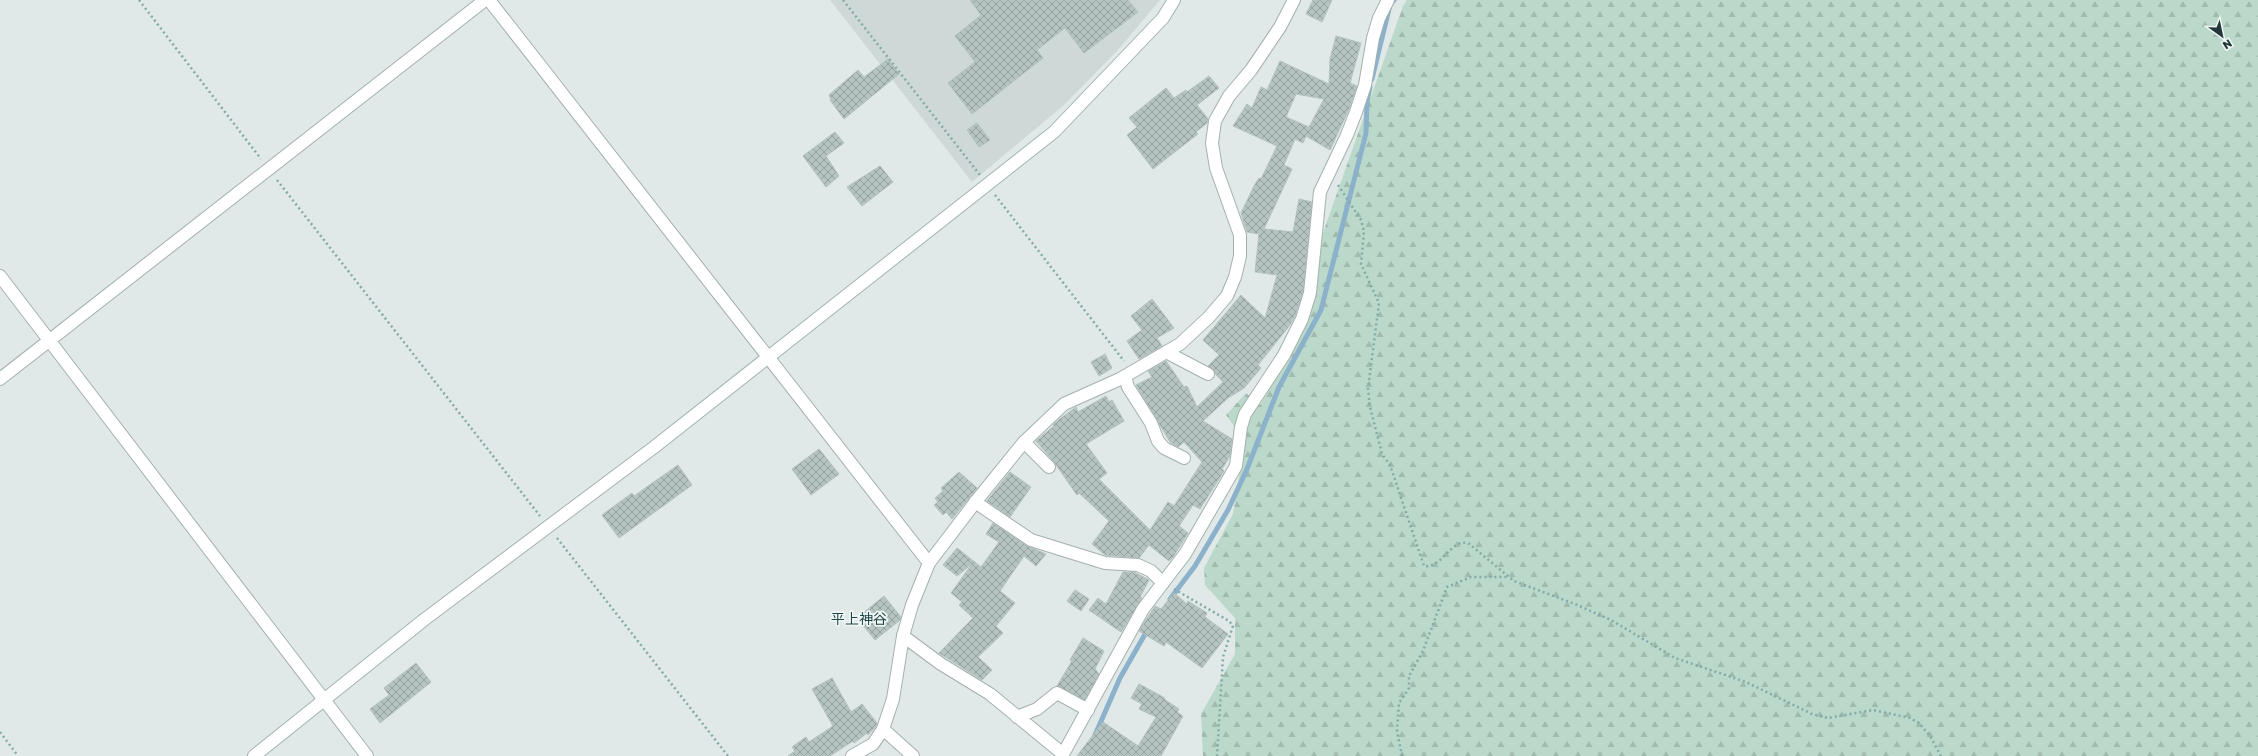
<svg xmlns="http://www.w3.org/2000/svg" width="2258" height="756" viewBox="0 0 2258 756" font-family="'Golos Text','Noto Sans JP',sans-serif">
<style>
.built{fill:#ced9d7}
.forest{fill:url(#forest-firs)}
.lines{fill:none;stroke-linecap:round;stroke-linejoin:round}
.stream{stroke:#8cb1ca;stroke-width:5}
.building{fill:url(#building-cross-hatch);stroke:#b3c2c0;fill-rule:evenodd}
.street-casing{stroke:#a3b0af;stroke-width:14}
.secondary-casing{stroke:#a0b4b2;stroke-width:14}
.path{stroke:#83aaa8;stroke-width:2.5;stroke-dasharray:2 3;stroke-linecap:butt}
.street{stroke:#fff;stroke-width:12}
.secondary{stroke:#fff;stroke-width:12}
.labels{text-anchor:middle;stroke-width:3.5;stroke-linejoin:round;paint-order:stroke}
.quarter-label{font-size:14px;fill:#204848;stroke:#f0f6f5}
</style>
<defs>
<pattern id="forest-firs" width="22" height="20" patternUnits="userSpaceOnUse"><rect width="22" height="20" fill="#bad9ca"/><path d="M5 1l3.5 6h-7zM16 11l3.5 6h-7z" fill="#a0bbae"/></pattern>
<pattern id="building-cross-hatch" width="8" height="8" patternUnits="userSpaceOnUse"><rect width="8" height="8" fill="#b5c4c1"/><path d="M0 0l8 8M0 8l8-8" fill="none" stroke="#93a09e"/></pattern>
</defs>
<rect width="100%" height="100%" fill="#e0e9e7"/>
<!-- built -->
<path class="built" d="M830 0H1160L1118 50 1064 105 972 182Z"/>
<!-- forest -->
<path class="forest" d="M1407 0H2258V756H1203L1201 714 1235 654V618L1205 585 1204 568 1233 514 1245 441 1226 415 1246 393 1260 405 1286 361 1325 227 1403 6Z"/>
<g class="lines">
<!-- stream -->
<g class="stream">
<path d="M1372 79 1390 5 1394 0"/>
<path d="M1170 599 1195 566 1228 510 1247 469 1279 387 1321 310 1366 133 1367 101 1370 87"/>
<path d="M1095 735 1120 678 1148 629"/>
</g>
</g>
<!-- building -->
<g class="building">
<path d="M970 0H1128L1138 12 1084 53 1065 28 1037 50 1043 58 972 114 948 83 975 62 955 36 981 15Z"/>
<path d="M1313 0H1332L1322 22 1306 14Z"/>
<path d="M1336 36 1361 43 1350 83 1357 86 1349 109 1330 150 1306 136 1303 143 1295 139 1284 165 1292 169 1264 229 1293 232 1299 199 1312 202 1303 292 1295 316 1290 325 1258 365 1261 368 1244 388 1228 398 1203 421 1232 439 1230 456 1222 469 1224 471 1200 509 1193 505 1179 526 1188 533 1173 557 1169 561 1149 545 1139 558 1105 555 1092 544 1109 521 1079 493 1077 495 1054 462 1036 441 1054 426 1053 425 1061 418 1076 407 1078 412 1106 396 1109 402 1112 400 1124 421 1086 444 1107 473 1099 479 1150 530 1168 502 1174 506 1202 462 1184 442 1178 447 1170 442 1136 385 1152 377 1148 371 1166 361 1184 387 1187 386 1197 407 1223 382 1208 366 1219 355 1203 340 1241 295 1265 318 1277 275 1255 272 1259 234 1247 232 1241 213 1255 184 1259 178 1261 179 1277 146 1233 126 1247 104 1252 108 1261 87 1267 90 1280 61 1329 84 1330 59ZM1296 94 1324 99 1309 127 1286 117Z"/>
<path d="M888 59 899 74 844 119 830 100 831 99 829 95 858 70 864 77Z"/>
<path d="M1209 76 1219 88 1197 105 1208 119 1207 123 1196 132 1198 134 1153 169 1127 135 1137 127 1129 118 1166 88 1174 98 1186 90 1187 92Z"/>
<path d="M977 123 990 140 979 147 967 130Z"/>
<path d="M835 132 844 143 826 156 839 176 826 187 803 156Z"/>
<path d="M880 166 893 182 862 206 847 187Z"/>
<path d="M1152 299 1174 328 1157 338 1162 346 1139 359 1127 341 1142 330 1131 316Z"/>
<path d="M1105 354 1112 368 1099 376 1091 362Z"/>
<path d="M819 449 839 474 811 495 792 469Z"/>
<path d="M678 465 692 485 619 538 602 515 632 493 634 496Z"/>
<path d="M959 472 977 488 952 519 946 512 943 515 934 505 938 502 935 498 943 491 941 488Z"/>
<path d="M1010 472 1031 487 1010 517 987 501Z"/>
<path d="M993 523 1027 546 1046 554 1036 566 1024 556 1000 591 1015 603 996 626 1003 633 978 657 992 670 982 680 939 653 973 618 959 605 962 602 951 593 972 564 957 576 943 565 957 548 981 567 999 542 986 534Z"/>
<path d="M1123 572H1134L1149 580 1140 597 1142 598 1121 632 1089 610 1098 598 1106 604Z"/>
<path d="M1075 590 1089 599 1081 611 1067 601Z"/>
<path d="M1174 593 1187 604 1188 601 1207 613 1205 617 1228 634 1202 668 1166 642 1164 646 1139 631 1155 606 1161 609Z"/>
<path d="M884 596 901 617 900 620 875 640 857 618Z"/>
<path d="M1083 638 1104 651 1095 669 1099 674 1085 700 1057 686 1072 661 1070 660Z"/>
<path d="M416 663 431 682 380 723 370 709 389 695 384 688Z"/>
<path d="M832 678 851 712 862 704 877 723 876 726 868 735 867 733 854 743 853 741 830 756H788L795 751 792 747 806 737 809 742 833 726 812 689Z"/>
<path d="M1139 684 1165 698 1164 699 1179 709 1177 712 1183 716 1161 756H1077L1103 722 1138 746 1156 717 1139 709 1142 704 1131 698Z"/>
</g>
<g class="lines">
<defs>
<g id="street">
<path d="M489 0 929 563"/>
<path d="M0 276 367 756"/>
<path d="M1166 352 1208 374"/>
<path d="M1125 376 1128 387 1151 423 1158 441 1164 448 1184 458"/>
<path d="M0 379 485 0"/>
<path d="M1024 442 1049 467"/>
<path d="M975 502 1031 540 1105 563 1138 565 1151 571 1163 583"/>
<path d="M903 636 941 664 990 694 1063 754"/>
<path d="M1017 717 1037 709 1057 693 1088 710"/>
<path d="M883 729 913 756"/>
<path d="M852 756 873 744 883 729 893 699 903 636 912 605 929 563 977 500 1024 442 1064 404 1120 379 1180 344 1209 317 1227 296 1235 277 1240 256V235L1216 168 1212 143 1215 121 1229 96 1251 70 1280 27 1294 0"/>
<path d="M1062 756 1143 609 1185 554 1236 466 1241 427 1245 414 1284 355 1302 319 1310 293 1320 192 1347 135 1356 112 1365 85 1373 38 1379 18 1388 0"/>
</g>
<path id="secondary" d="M254 756 425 619 653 448 1054 132 1163 18 1174 0"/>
</defs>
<!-- street casing -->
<use href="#street" class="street-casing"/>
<!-- secondary casing -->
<use href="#secondary" class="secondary-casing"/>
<!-- path -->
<g class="path">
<path d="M139 0 261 159"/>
<path d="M843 0 980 175"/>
<path d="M277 180 540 516"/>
<path d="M1338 185 1361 220 1364 231 1361 264 1379 303 1368 389 1370 407 1382 454 1390 465 1424 566C1442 569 1450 539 1468 543L1514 581 1575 604 1611 620 1675 658 1746 682 1812 714 1828 718 1873 710 1910 718 1919 723 1930 736 1941 756"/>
<path d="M995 195 1124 361"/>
<path d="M557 538 728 756"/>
<path d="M1174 589 1229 621 1233 626 1223 657 1217 756"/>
<path d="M0 732 18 756"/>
<path d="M1402 756 1397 731 1399 703 1409 688V676L1423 651 1447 587 1471 577H1507"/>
</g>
<!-- street -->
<use href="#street" class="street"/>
<!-- secondary -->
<use href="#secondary" class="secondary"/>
</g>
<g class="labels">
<!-- quarter labels -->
<g class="quarter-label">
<text x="859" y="624">平上神谷</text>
</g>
</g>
<!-- north arrow -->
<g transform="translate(2222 36) rotate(147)" stroke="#f0f6f5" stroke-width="3" paint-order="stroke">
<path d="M0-3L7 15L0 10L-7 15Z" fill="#223837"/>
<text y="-6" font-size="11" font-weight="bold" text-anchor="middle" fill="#223837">N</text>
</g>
</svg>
